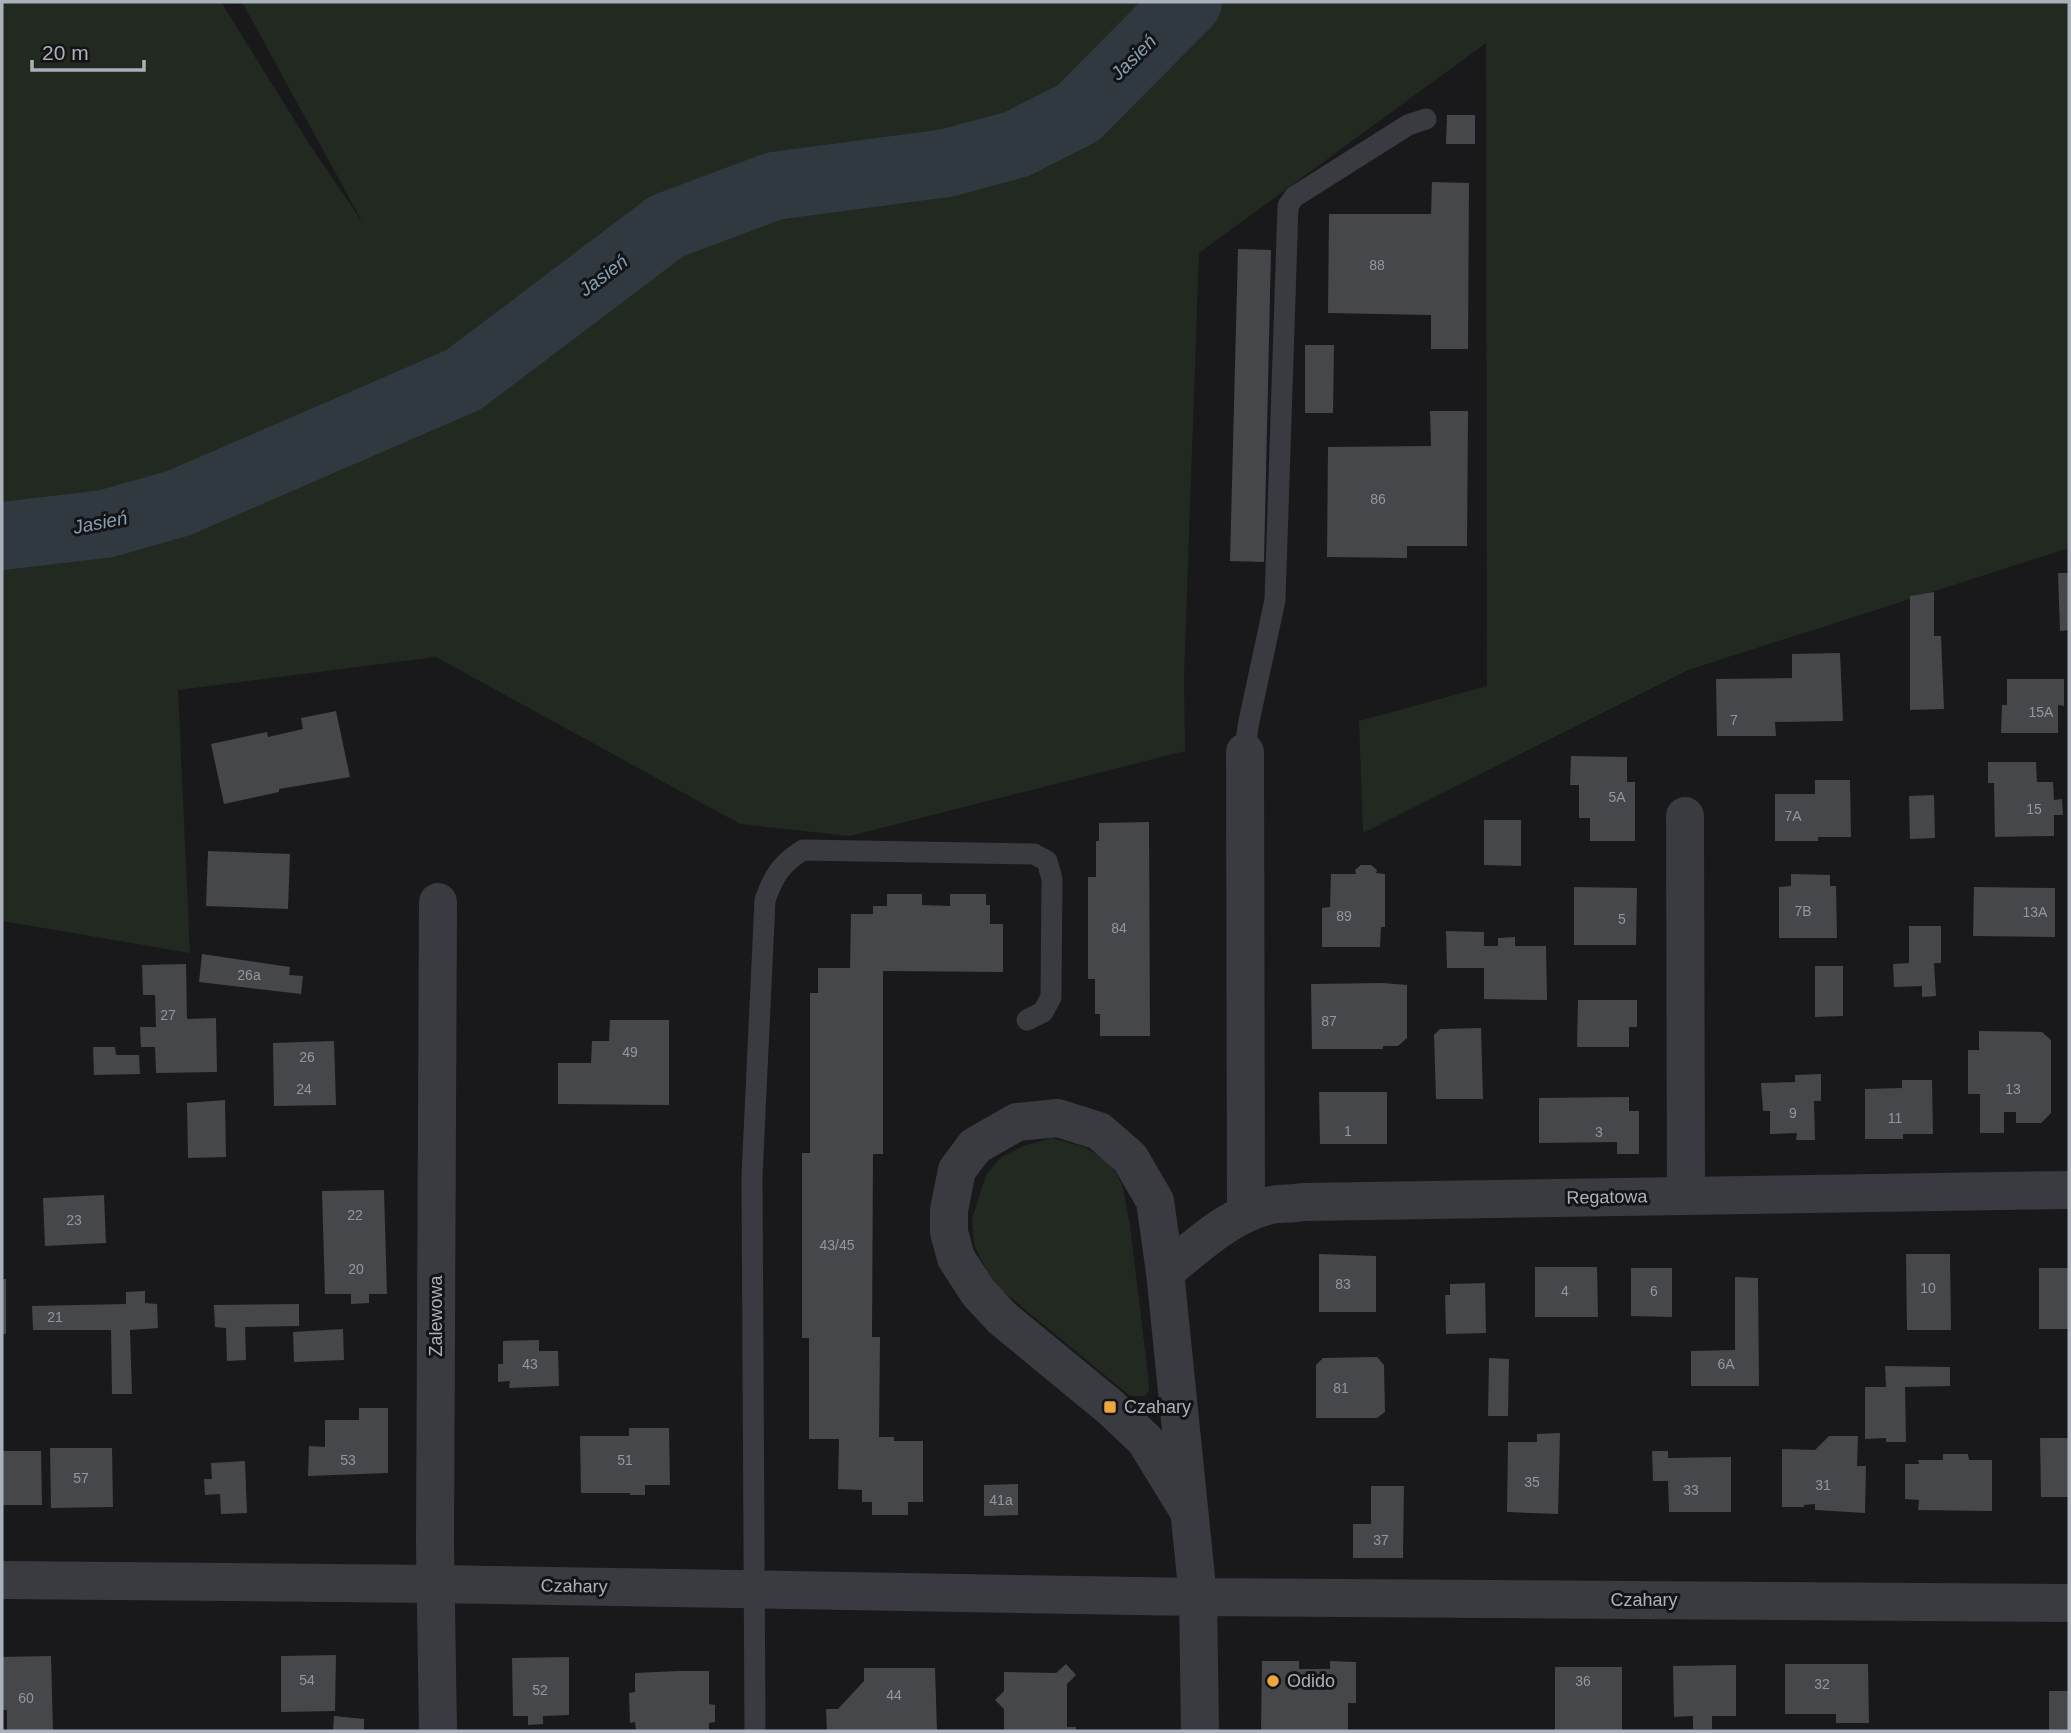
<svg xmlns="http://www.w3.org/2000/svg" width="2071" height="1733" viewBox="0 0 2071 1733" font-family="Helvetica,sans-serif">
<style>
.green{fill:#212921}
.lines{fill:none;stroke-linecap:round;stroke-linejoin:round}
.river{stroke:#2f393f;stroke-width:68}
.building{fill:#45474b}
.service{stroke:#3a3b40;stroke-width:21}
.minor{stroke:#3a3b40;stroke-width:38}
.tertiary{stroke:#3a3b40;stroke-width:38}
.poi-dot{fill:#eea63e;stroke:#141416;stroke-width:2.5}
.labels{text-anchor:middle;stroke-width:6;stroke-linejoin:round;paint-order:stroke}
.number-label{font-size:14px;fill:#92969e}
.street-label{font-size:18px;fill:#abb1ba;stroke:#141416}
.poi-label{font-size:18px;fill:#abb1ba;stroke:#141416;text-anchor:start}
.water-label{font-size:19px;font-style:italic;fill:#84a1b4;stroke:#141416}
</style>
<rect width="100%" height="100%" fill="#19191b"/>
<!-- green -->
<g class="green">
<path d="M2 2H221L310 145 363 223 242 2H2069V548L1688 670 1363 833 1359 721 1487 686 1486 43 1199 253 1184 678 1185 751 850 836 740 824 436 657 178 690 190 953 2 921Z"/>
<path d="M1052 1138 1084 1147 1110 1163 1122 1184 1130 1225 1149 1384V1391L1145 1396H1130L993 1283 974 1245 972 1219 986 1175 1001 1157 1023 1146Z"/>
</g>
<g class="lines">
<!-- river -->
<path class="river" d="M2 536 105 524 179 503 463 380 667 226 774 186 947 163 1017 144 1078 113 1188 2"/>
</g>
<!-- building -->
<g class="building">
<path d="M1447 115H1475V144H1446Z"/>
<path d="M1432 182 1469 183 1468 349H1431V315L1328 313 1329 214H1431Z"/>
<path d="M1238 249 1271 250 1264 562 1230 561Z"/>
<path d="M1305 345H1334L1333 413H1305Z"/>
<path d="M1430 411H1468L1467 546H1407V558L1327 557 1328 447 1431 446Z"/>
<path d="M2058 573H2069V630L2060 631Z"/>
<path d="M1934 592V636H1941L1944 709 1910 710V596Z"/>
<path d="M1840 653 1843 721 1775 722 1776 736H1717L1716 679 1792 678V654Z"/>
<path d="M2007 679H2064V706L2058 705V733H2001L2002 705H2007Z"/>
<path d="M336 711 350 777 279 789V792L224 804 211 744 267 732 268 737 303 729 301 718Z"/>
<path d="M1571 756 1627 757V782H1635V841H1590V818H1579V785H1570Z"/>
<path d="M1988 762H2036L2037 782H2053L2054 800 2062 799 2063 815H2054V836L1995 837 1994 783H1988Z"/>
<path d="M1815 780H1850L1851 837H1818V841H1775V794H1815Z"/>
<path d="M1934 795 1935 838 1910 839 1909 796Z"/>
<path d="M1484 820H1521V866L1484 865Z"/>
<path d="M1149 822 1150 1036H1100V1014H1095V979H1088V877H1096V841H1099V823Z"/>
<path d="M208 851 290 854 288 909 206 906Z"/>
<path d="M1361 865H1371L1377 870 1376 873 1385 874V927H1381L1380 947H1322V908L1330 907 1331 874H1356L1355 870Z"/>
<path d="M1791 874 1830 875V886H1836L1837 938H1779V887L1791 886Z"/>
<path d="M1574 887 1637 888 1636 945H1574Z"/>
<path d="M1974 887 2055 888V937L1973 936Z"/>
<path d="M887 894H922V905L950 906V894H986V905H990V924H1003V972L883 971V1154H873L872 1337H880L879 1437H894V1441H923V1502H908V1515H872V1502H862V1490L838 1489 839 1439H809V1338H802V1153H810V993H818V968H850L851 914H873V906H887Z"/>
<path d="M1909 926H1941V963H1934L1936 996 1922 997V986L1894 987 1893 964 1909 963Z"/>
<path d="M1446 931 1484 932V946H1498V938L1515 937V946H1546L1547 1000 1484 999V968H1447Z"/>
<path d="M202 954 290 967 289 975 303 976 301 994 199 982Z"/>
<path d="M186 964 187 1019 216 1018 217 1072 156 1073 155 1047H141L140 1027H156L155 995H143L142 965Z"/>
<path d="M1815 966H1843V1016L1815 1017Z"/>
<path d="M1383 983 1407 985V1038L1398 1046H1383V1049H1312L1311 984Z"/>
<path d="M1578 1000H1637V1027H1629V1047H1577Z"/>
<path d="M610 1020H669V1105L558 1104V1063H591L592 1041H609Z"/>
<path d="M1481 1028 1483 1099H1436L1434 1035 1440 1029Z"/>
<path d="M1979 1031 2042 1032 2051 1040V1113L2041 1123H2016V1112H2004V1133H1980V1094H1968V1050H1979Z"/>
<path d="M334 1041 336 1105 274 1106 273 1043Z"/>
<path d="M93 1047H115L116 1055H139L140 1074 94 1075Z"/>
<path d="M1821 1074V1101H1814L1815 1140H1796L1797 1133 1770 1134V1111H1763L1761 1083 1795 1082V1075Z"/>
<path d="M1902 1080H1932L1933 1134H1903V1139H1865V1089L1902 1088Z"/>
<path d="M1319 1092H1387V1144H1320Z"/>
<path d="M1629 1097V1111H1639V1154H1617V1142L1539 1143V1098Z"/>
<path d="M225 1100 226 1157 188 1158 187 1103Z"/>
<path d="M384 1190 387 1294H369V1303L351 1304V1294H325L322 1191Z"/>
<path d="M104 1195 106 1243 45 1246 43 1198Z"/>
<path d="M1319 1254 1376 1256V1312H1319Z"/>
<path d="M1906 1254H1950L1951 1330H1907Z"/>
<path d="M1535 1267H1597L1598 1317H1535Z"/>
<path d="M1631 1268H1672V1317L1631 1316Z"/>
<rect x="2039" y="1268" width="30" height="61"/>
<path d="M1735 1277 1758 1278 1759 1386H1691V1351L1735 1350Z"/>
<rect x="2" y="1279" width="4" height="55"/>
<path d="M1485 1283 1486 1333 1446 1334 1445 1295H1450V1284Z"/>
<path d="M145 1291V1303L157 1304 158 1328 130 1330 132 1394H112L111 1330H33L32 1306 126 1304V1292Z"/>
<path d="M299 1304V1326L245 1327 246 1360 227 1361 226 1328 215 1327 214 1305Z"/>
<path d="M343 1329 344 1360 294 1362 293 1332Z"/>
<path d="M539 1340V1351H558L559 1386 509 1388 510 1381 498 1382V1364H503V1341Z"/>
<path d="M1377 1357 1384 1365 1385 1412 1377 1418H1316V1365L1323 1358Z"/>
<path d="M1489 1358 1509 1359 1508 1416H1488Z"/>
<path d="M1885 1366 1950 1367V1386L1905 1387 1906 1442H1886V1438L1865 1439V1387H1886Z"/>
<path d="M359 1408H388V1473L308 1476 309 1446 325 1447V1420H359Z"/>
<path d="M629 1428H669L670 1485H645V1495H630V1493H581L580 1436H629Z"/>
<path d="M1560 1433 1558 1514 1507 1512 1508 1442H1537V1434Z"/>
<path d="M1829 1436H1858L1857 1466H1866L1865 1513 1815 1510V1504L1804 1505V1507H1782V1449L1815 1450Z"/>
<path d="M2040 1438H2069V1497H2041Z"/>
<path d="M50 1448H112L113 1507 51 1508Z"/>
<path d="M2 1451H41L42 1505H2Z"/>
<path d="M1652 1451H1668V1458L1731 1457V1512H1669L1668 1481H1653Z"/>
<path d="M1943 1454H1968L1969 1460H1992V1511L1918 1510 1919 1500 1905 1499V1464H1919L1918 1460H1943Z"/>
<path d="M245 1461 247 1513 221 1514 220 1494 205 1495 204 1479H212L211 1463Z"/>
<path d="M1018 1484V1515L984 1516V1485Z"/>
<path d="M1371 1486H1404L1403 1558H1353V1524H1371Z"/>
<path d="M336 1655 335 1711 281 1712V1656Z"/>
<path d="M51 1656 53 1731H7V1710H2V1657Z"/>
<path d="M569 1657V1715L543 1716V1724L528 1725V1716H513L512 1658Z"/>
<path d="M1262 1661H1299V1669H1330V1661L1356 1662V1703H1348V1731H1261Z"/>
<path d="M1066 1664 1076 1675 1067 1684V1727H1076V1731H1004V1709L995 1700 1004 1691V1672L1056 1673Z"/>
<path d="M1785 1664H1868L1869 1723H1836V1714H1785Z"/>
<path d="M1736 1665V1716H1712V1729H1693V1716L1674 1717 1673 1666Z"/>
<rect x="1555" y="1667" width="67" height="64"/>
<path d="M864 1668H935L937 1731H827L826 1709H838L864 1681Z"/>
<path d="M678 1671H709V1704L715 1705V1722L709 1723V1731H636L635 1722 630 1723 629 1693 635 1692V1673Z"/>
<rect x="2049" y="1691" width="20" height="40"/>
<path d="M334 1716 364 1719V1731H333Z"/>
</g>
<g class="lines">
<!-- service -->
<g class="service">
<path d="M1245 752 1248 726 1275 600 1288 206 1294 197 1408 125 1426 119"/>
<path d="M755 1731 752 1176 765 900C774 875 781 864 803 850L1034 854 1047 861 1052 879 1051 997 1043 1012 1027 1020"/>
</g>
<!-- minor -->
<g class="minor">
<path d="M1245 752 1246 1213"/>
<path d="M1685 816 1686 1195"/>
<path d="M1165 1272C1196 1247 1230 1214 1271 1205 1281 1203 1293 1204 1303 1202L2069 1190"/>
<path d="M1188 1510 1145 1440 1110 1407 1002 1318 978 1292 956 1258 949 1232V1210L957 1170 975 1146 1017 1122 1058 1118 1099 1131 1130 1158 1155 1201 1165 1272 1198 1597 2069 1603"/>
<path d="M438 1731 435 1544 438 902"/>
</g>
<!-- tertiary -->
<path class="tertiary" d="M2 1580 435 1584 1198 1597 1200 1731"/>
</g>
<!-- markers -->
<g class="poi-dot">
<rect x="1103" y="1400" width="14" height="14" rx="3.5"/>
<circle cx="1273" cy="1681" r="7"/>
</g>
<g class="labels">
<!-- number labels -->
<g class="number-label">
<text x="1377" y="270">88</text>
<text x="1378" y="504">86</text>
<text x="2041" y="717">15A</text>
<text x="1734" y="725">7</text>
<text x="1617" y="802">5A</text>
<text x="2034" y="814">15</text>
<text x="1793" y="821">7A</text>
<text x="1803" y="916">7B</text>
<text x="2035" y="917">13A</text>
<text x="1344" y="921">89</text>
<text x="1622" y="924">5</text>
<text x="1119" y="933">84</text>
<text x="249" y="980">26a</text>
<text x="168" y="1020">27</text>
<text x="1329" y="1026">87</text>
<text x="630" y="1057">49</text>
<text x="307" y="1062">26</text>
<text x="304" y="1094">24</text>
<text x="2013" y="1094">13</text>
<text x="1793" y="1118">9</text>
<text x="1895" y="1123">11</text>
<text x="1348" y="1136">1</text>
<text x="1599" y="1137">3</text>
<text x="355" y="1220">22</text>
<text x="74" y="1225">23</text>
<text x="837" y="1250">43/45</text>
<text x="356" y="1274">20</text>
<text x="1343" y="1289">83</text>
<text x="1928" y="1293">10</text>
<text x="1565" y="1296">4</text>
<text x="1654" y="1296">6</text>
<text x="55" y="1322">21</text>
<text x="530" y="1369">43</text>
<text x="1726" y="1369">6A</text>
<text x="1341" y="1393">81</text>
<text x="348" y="1465">53</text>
<text x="625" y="1465">51</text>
<text x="81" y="1483">57</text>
<text x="1532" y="1487">35</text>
<text x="1823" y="1490">31</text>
<text x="1691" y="1495">33</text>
<text x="1001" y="1505">41a</text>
<text x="1381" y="1545">37</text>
<text x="307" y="1685">54</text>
<text x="1583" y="1686">36</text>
<text x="1822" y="1689">32</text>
<text x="540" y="1695">52</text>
<text x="894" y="1700">44</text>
<text x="26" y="1703">60</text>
</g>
<!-- street labels -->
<g class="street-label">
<text transform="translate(1607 1197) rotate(-1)" y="6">Regatowa</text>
<text transform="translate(436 1316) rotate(-90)" y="6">Zalewowa</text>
<text transform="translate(574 1586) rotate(1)" y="6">Czahary</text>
<text x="1644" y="1606">Czahary</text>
</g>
<!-- poi labels -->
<g class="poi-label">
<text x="1124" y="1413">Czahary</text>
<text x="1287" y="1687">Odido</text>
</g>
<!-- water labels -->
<g class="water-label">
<text transform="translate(1133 57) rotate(-45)" y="7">Jasień</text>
<text transform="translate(603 275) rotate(-37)" y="7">Jasień</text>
<text transform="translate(100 522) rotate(-11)" y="7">Jasień</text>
</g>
</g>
<!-- border -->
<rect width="2071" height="1733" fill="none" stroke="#abb1ba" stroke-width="7"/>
<!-- scale -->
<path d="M32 60v10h112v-10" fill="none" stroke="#abb1ba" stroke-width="3.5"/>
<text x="42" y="60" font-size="21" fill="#abb1ba" stroke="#141416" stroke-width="5" paint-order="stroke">20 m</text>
</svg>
